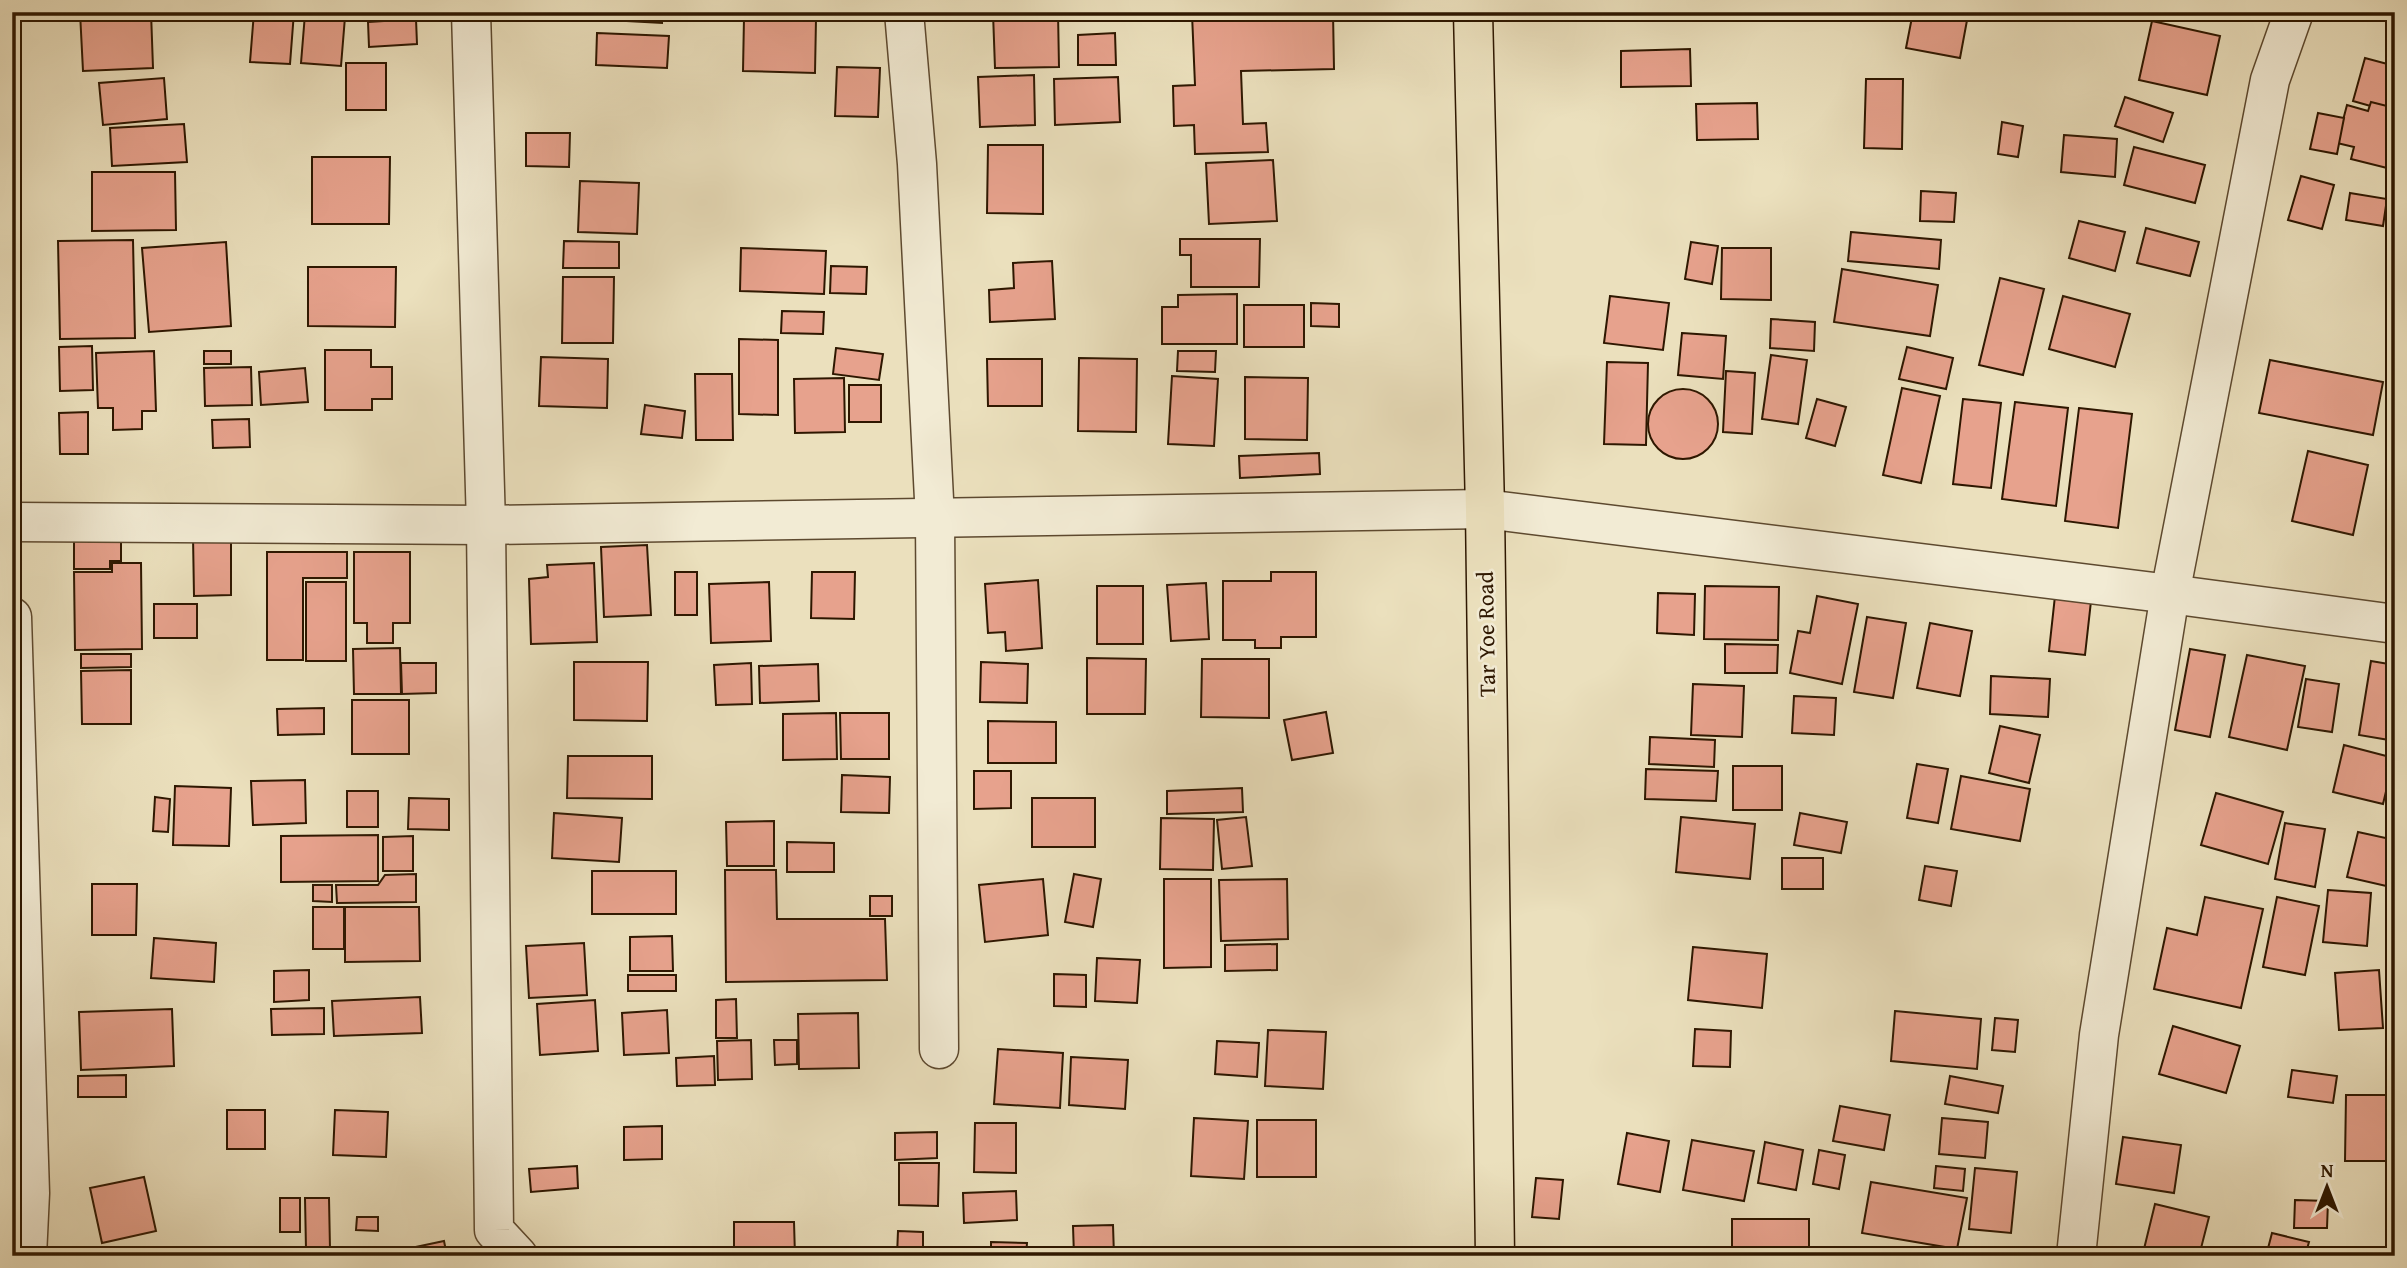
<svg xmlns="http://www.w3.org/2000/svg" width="2407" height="1268" viewBox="0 0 2407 1268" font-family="'Gentium Book Plus',serif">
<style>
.building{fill:#e7a28d;stroke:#2e1700;stroke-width:2}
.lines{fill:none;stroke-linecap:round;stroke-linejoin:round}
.minor-casing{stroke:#5d492f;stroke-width:41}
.major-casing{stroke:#2e1700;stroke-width:41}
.minor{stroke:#f2ebd4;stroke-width:38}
.major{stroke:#ebe0bd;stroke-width:38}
.labels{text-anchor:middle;stroke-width:5;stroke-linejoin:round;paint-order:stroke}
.street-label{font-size:23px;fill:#2e1700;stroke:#f2ebd4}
</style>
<rect width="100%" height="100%" fill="#ebe0bd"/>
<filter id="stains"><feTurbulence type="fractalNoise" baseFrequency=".00286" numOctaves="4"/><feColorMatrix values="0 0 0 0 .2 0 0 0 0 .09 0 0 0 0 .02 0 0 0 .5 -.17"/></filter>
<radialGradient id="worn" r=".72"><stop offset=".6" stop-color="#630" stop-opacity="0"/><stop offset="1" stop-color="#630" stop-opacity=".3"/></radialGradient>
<!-- building -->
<g class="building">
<path d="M80 12H151L153 68 83 71Z"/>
<path d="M254 12H294L290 64 250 62Z"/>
<path d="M572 12H662V23L572 18Z"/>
<path d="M1058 12 1059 67 995 68 993 13Z"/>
<path d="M1168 12H1333L1334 69 1241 71 1243 124 1266 123 1268 152 1195 154 1194 125 1174 126 1173 86 1195 85 1192 14H1168Z"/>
<path d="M1913 12H1955L1968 15 1960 58 1906 48Z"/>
<path d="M305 14 345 17 341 66 301 63Z"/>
<path d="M744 18 816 19 815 73 743 71Z"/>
<path d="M416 19 417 44 369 47 368 22Z"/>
<path d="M2152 21 2220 36 2207 95 2139 80Z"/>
<path d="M597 33 669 36 667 68 596 65Z"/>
<path d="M1115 33 1116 65H1078V35Z"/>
<path d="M1690 49 1691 86 1621 87V51Z"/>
<path d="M2365 58 2395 66V113L2353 101Z"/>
<rect x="346" y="63" width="40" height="47"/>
<path d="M837 67 880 68 878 117 835 116Z"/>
<path d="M1034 75 1035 125 980 127 978 77Z"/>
<path d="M1118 77 1120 122 1055 125 1054 79Z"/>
<path d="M164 78 167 119 103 125 99 83Z"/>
<path d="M1866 79H1903L1902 149 1864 148Z"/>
<path d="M2125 97 2173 113 2163 142 2115 126Z"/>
<path d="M2371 102 2395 108V170L2351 159 2354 147 2337 143 2347 105 2368 111Z"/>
<path d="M1757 103 1758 139 1697 140 1696 104Z"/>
<path d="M2318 113 2344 118 2337 154 2310 149Z"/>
<path d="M2002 122 2023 126 2018 157 1998 154Z"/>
<path d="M184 124 187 162 112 166 110 128Z"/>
<path d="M526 133H570L569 167 526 166Z"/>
<path d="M2064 135 2117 139 2115 177 2061 172Z"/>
<path d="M988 145H1043V214L987 213Z"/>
<path d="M2134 147 2205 165 2195 203 2124 185Z"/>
<path d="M312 157H390L389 224H312Z"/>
<path d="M1273 160 1277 221 1209 224 1206 163Z"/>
<path d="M92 172H175L176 230 92 231Z"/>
<path d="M2301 176 2334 185 2322 229 2288 220Z"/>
<path d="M580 181 639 183 637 234 578 232Z"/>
<path d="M1921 191 1956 193 1954 222 1920 221Z"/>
<path d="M2350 193 2387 199 2383 226 2346 220Z"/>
<path d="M2079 221 2125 232 2115 271 2069 258Z"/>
<path d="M2146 228 2199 242 2190 276 2137 263Z"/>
<path d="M1851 232 1941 240 1939 269 1848 261Z"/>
<path d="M1180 239H1260L1259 287H1191V255H1180Z"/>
<path d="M133 240 135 338 60 339 58 241Z"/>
<path d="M564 241 619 242V268H563Z"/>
<path d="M226 242 231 326 149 332 142 248Z"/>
<path d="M1691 242 1718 246 1712 284 1685 279Z"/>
<path d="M741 248 826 251 824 294 740 291Z"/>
<path d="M1722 248H1771V300L1721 299Z"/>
<path d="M1052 261 1055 319 990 322 989 290 1014 288 1013 263Z"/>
<path d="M831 266 867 267 866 294 830 293Z"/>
<path d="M308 267H396L395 327 308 326Z"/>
<path d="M1842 269 1938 285 1930 336 1834 322Z"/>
<path d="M563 277H614L613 343H562Z"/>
<path d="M2000 278 2044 289 2023 375 1979 365Z"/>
<path d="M1237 294V344H1162V307H1178V295Z"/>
<path d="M1610 296 1669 303 1663 350 1604 343Z"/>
<path d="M2063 296 2130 314 2115 367 2049 349Z"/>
<path d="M1311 303 1339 304V327L1311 326Z"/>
<rect x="1244" y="305" width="60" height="42"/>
<path d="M782 311 824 312 823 334 781 333Z"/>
<path d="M1771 319 1815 322 1814 351 1770 348Z"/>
<path d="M1682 333 1726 336 1723 379 1678 375Z"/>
<path d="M739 339 778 340V415L739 414Z"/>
<path d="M92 346 93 390 60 391 59 347Z"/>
<path d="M1907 347 1953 358 1946 389 1899 379Z"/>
<path d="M836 348 883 354 879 380 833 374Z"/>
<path d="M325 350H371V367H392V399H372V410H325Z"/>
<path d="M154 351 156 411H142V429L113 430V408H98L96 353Z"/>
<rect x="204" y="351" width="27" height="13"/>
<path d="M1178 351H1216L1215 372 1177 371Z"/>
<path d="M1771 355 1807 360 1798 424 1762 419Z"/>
<path d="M541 357 608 359 607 408 539 406Z"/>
<path d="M1079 358 1137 359 1136 432 1078 431Z"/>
<path d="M987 359H1042V406H988Z"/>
<path d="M2270 360 2383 382 2373 435 2259 413Z"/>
<path d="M1607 362 1648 363 1646 445 1604 444Z"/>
<path d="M251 367 252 405 205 406 204 368Z"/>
<path d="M305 368 308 402 261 405 259 372Z"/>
<path d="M1726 371 1755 373 1752 434 1723 432Z"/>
<path d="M695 374H732L733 440H696Z"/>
<path d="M1172 376 1218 379 1214 446 1168 444Z"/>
<path d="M1245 377 1308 378 1307 440 1245 439Z"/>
<path d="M844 378 845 432 795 433 794 379Z"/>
<rect x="849" y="385" width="32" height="37"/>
<path d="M1902 388 1940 396 1921 483 1883 475Z"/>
<circle cx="1683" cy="424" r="35"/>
<path d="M1817 399 1846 407 1835 446 1806 438Z"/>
<path d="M1963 399 2001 403 1991 488 1953 484Z"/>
<path d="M2015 402 2068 408 2056 506 2002 499Z"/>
<path d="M645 405 685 411 682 438 641 434Z"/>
<path d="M2079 408 2132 414 2118 528 2065 521Z"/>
<path d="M88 412V454H60L59 413Z"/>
<path d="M249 419 250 447 213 448 212 420Z"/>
<path d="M2308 451 2368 465 2353 535 2292 521Z"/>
<path d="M1319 453 1320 474 1240 478 1239 456Z"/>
<path d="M121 536V561H110V569H74V537Z"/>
<path d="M193 536H231V595L194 596Z"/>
<path d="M647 545 651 615 604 617 601 547Z"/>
<path d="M267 552H347V578H303V660H267Z"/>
<path d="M354 552H410V623H393V643H367V623H354Z"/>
<path d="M112 563H141L142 649 75 650 74 572H112Z"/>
<path d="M594 563 597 642 531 644 529 579 548 577 547 565Z"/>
<rect x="675" y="572" width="22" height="43"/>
<path d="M812 572H855L854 619 811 618Z"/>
<path d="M1271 572H1316V637H1281V648H1255V640H1223V581H1271Z"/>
<path d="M1038 580 1042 648 1006 651 1005 632 988 633 985 584Z"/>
<rect x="306" y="582" width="40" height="79"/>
<path d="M769 582 771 641 711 643 709 584Z"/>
<path d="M1206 583 1209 639 1171 641 1167 585Z"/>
<rect x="1097" y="586" width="46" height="58"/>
<path d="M1705 586 1779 587 1778 640 1704 639Z"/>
<path d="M1658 593 1695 594 1694 635 1657 633Z"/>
<path d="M1817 596 1858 604 1842 684 1790 673 1798 631 1810 633Z"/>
<path d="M2055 596 2091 601 2085 655 2049 651Z"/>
<rect x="154" y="604" width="43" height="34"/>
<path d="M1867 617 1906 623 1893 698 1854 692Z"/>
<path d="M1930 623 1972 631 1960 696 1917 688Z"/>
<path d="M1725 644 1778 645 1777 673H1725Z"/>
<path d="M400 648 401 694H354L353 649Z"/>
<path d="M2190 649 2225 655 2210 737 2175 730Z"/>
<path d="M81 654H131V667L81 668Z"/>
<path d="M2247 655 2305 666 2287 750 2229 737Z"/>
<path d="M1087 658 1146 659 1145 714H1087Z"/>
<path d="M1202 659H1269V718L1201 717Z"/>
<path d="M2371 661 2395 665V741L2359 735Z"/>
<path d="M574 662H648L647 721 574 720Z"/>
<path d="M981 662 1028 664 1027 703 980 702Z"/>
<path d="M401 663H436V693L402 694Z"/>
<path d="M751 663 752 704 716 705 714 665Z"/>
<path d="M818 664 819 701 760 703 759 666Z"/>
<path d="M131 670V724H82L81 671Z"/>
<path d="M1991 676 2050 679 2048 717 1990 714Z"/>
<path d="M2306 679 2339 684 2332 732 2298 727Z"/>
<path d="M1693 684 1744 686 1742 737 1691 735Z"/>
<path d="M1794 696 1836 698 1834 735 1792 733Z"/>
<rect x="352" y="700" width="57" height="54"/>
<path d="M324 708V734L278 735 277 709Z"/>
<path d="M1326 712 1333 753 1292 760 1284 720Z"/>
<path d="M836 713 837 759 783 760V714Z"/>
<path d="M840 713H889V759H841Z"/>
<path d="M988 721 1056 722V763H988Z"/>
<path d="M2000 726 2040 735 2029 783 1989 773Z"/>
<path d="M1650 737 1715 740 1714 767 1649 764Z"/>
<path d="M2344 745 2394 758 2383 804 2333 792Z"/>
<path d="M568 756H652V799L567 798Z"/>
<path d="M1917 764 1948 769 1938 823 1907 818Z"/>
<rect x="1733" y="766" width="49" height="44"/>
<path d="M1646 769 1718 771 1716 801 1645 799Z"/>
<path d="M974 771H1011V808L974 809Z"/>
<path d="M842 775 890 777 889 813 841 812Z"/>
<path d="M1961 776 2030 789 2020 841 1951 829Z"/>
<path d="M305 780 306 823 253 825 251 781Z"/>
<path d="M175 786 231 788 229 846 173 845Z"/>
<path d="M1242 788 1243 812 1167 814V791Z"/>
<rect x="347" y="791" width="31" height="36"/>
<path d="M2216 793 2283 812 2268 864 2201 845Z"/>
<path d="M155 797 170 799 168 832 153 831Z"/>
<path d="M409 798 449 799V830L408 829Z"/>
<rect x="1032" y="798" width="63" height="49"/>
<path d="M554 813 622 818 619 862 552 858Z"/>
<path d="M1800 813 1847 822 1841 853 1794 845Z"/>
<path d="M1246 817 1252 866 1222 869 1217 820Z"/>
<path d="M1681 817 1755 824 1750 879 1676 872Z"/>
<path d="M1161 818 1214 819 1213 870 1160 869Z"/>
<path d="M774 821V866H727L726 822Z"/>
<path d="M2285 823 2325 829 2315 887 2275 879Z"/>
<path d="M2358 832 2395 840V888L2347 877Z"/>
<path d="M378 835V881L281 882V836Z"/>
<path d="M413 836V871H383V837Z"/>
<path d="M787 842 834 843V872H787Z"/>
<rect x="1782" y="858" width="41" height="31"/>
<path d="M1925 866 1957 871 1951 906 1919 900Z"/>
<path d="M725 870H776L777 919H885L887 980 726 982Z"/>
<rect x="592" y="871" width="84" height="43"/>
<path d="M416 874V902L337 903 336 885H378L385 875Z"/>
<path d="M1074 874 1101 879 1093 927 1065 922Z"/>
<path d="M1043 879 1048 935 985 942 979 885Z"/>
<path d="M1164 879H1211V967L1164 968Z"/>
<path d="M1287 879 1288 939 1221 941 1219 880Z"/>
<path d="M92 884H137L136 935H92Z"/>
<path d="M313 885H332V902L313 901Z"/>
<path d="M2328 890 2371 893 2367 946 2323 942Z"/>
<rect x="870" y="896" width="22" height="20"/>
<path d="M2205 897 2263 909 2241 1008 2154 989 2167 928 2197 935Z"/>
<path d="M2277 897 2319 906 2305 975 2263 967Z"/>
<rect x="313" y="907" width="31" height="42"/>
<path d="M345 907H419L420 961 345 962Z"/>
<path d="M672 936 673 971H630V937Z"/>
<path d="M154 938 216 943 214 982 151 978Z"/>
<path d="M584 943 587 995 529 998 526 946Z"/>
<path d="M1277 944V970L1225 971V945Z"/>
<path d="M1693 947 1767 954 1762 1008 1688 1000Z"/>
<path d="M1097 958 1140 960 1137 1003 1095 1001Z"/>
<path d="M309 970V1000L274 1002V971Z"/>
<path d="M2379 970 2383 1028 2339 1030 2335 973Z"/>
<path d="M1054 974 1086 975V1007L1054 1006Z"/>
<rect x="628" y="975" width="48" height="16"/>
<path d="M420 997 422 1033 334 1036 332 1001Z"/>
<path d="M736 999 737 1038H716V1000Z"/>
<path d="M595 1000 598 1051 540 1055 537 1004Z"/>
<path d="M324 1008V1034L272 1035 271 1009Z"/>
<path d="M172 1009 174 1066 81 1070 79 1012Z"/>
<path d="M667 1010 669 1053 624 1055 622 1013Z"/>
<path d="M1895 1011 1981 1019 1977 1069 1891 1061Z"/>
<path d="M858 1013 859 1068 799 1069 798 1014Z"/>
<path d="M1995 1018 2018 1020 2015 1052 1992 1050Z"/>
<path d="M2173 1026 2240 1046 2226 1093 2159 1074Z"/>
<path d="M1695 1029 1731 1031 1730 1067 1693 1066Z"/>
<path d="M1268 1030 1326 1032 1323 1089 1265 1086Z"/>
<path d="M751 1040 752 1079 718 1080 717 1041Z"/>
<path d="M774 1040H797V1064L775 1065Z"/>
<path d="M1217 1041 1259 1043 1257 1077 1215 1074Z"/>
<path d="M998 1049 1063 1053 1060 1108 994 1104Z"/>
<path d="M714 1056 715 1085 677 1086 676 1058Z"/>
<path d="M1071 1057 1128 1060 1125 1109 1069 1105Z"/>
<path d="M2292 1070 2337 1076 2333 1103 2288 1097Z"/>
<path d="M126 1075V1097H78V1076Z"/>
<path d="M1950 1076 2003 1086 1998 1113 1945 1104Z"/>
<path d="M2346 1095H2395V1161H2345Z"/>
<path d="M1840 1106 1890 1115 1884 1150 1833 1141Z"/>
<rect x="227" y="1110" width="38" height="39"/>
<path d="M335 1110 388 1112 386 1157 333 1155Z"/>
<path d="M1194 1118 1248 1121 1244 1179 1191 1176Z"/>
<path d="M1942 1118 1988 1122 1985 1158 1939 1154Z"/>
<rect x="1257" y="1120" width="59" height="57"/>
<path d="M975 1123H1016V1173L974 1172Z"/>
<path d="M662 1126V1159L624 1160V1127Z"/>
<path d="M937 1132V1158L895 1160V1133Z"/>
<path d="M1627 1133 1669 1141 1660 1192 1618 1184Z"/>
<path d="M2123 1137 2181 1145 2174 1193 2116 1184Z"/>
<path d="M1692 1140 1754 1151 1744 1201 1683 1190Z"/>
<path d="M1765 1142 1803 1150 1796 1190 1758 1183Z"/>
<path d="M1819 1150 1845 1155 1839 1189 1813 1184Z"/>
<path d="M899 1163H939L938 1206 899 1205Z"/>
<path d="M577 1166 578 1188 531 1192 529 1169Z"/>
<path d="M1936 1166 1965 1169 1963 1191 1934 1188Z"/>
<path d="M1975 1168 2017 1172 2011 1233 1969 1229Z"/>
<path d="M144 1177 156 1231 102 1243 90 1188Z"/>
<path d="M1536 1178 1563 1180 1559 1219 1532 1217Z"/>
<path d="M1871 1182 1967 1198 1957 1249 1862 1233Z"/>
<path d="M1016 1191 1017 1220 964 1223 963 1193Z"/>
<rect x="280" y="1198" width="20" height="34"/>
<path d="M305 1198H329L330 1249H306Z"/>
<path d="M2295 1200 2328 1201 2327 1228H2294Z"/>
<path d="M2155 1204 2209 1217 2199 1256H2172L2144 1249Z"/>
<path d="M357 1217H378V1231L356 1230Z"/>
<rect x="1732" y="1219" width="77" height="37"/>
<path d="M734 1222H794L795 1256H734Z"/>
<path d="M1113 1225 1114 1256H1074L1073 1226Z"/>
<path d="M898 1231 923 1232V1251L939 1252V1256H897Z"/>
<path d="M2272 1233 2309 1242 2305 1256H2266Z"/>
<path d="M444 1241 447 1256H387V1253Z"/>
<path d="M991 1242 1027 1243 1026 1256H991Z"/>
<path d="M1194 1249 1249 1254V1256H1193Z"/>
</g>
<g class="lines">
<defs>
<g id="minor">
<path d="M471 12 486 525 494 1230 518 1256"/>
<path d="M904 12 917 164 935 519 939 1049"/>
<path d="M12 522 486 525 1485 509 2170 594 2395 624"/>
<path d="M12 617 30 1193 27 1256"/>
<path d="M2076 1256 2099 1035 2170 594 2270 80 2294 12"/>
</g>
<path id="major" d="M1473 12 1485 509 1495 1256"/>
</defs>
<!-- minor casing -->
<use href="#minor" class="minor-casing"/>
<!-- major casing -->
<use href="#major" class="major-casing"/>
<!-- minor -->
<use href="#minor" class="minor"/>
<!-- major -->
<use href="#major" class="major"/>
</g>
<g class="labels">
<!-- street labels -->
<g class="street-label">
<text transform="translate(1486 634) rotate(-91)" y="8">Tar Yoe Road</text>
</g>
</g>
<!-- margin -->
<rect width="2407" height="1268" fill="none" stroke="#ebe0bd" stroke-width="42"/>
<rect x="14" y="14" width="2379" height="1240" fill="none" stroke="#2e1700" stroke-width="3.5"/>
<rect x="21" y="21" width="2365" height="1226" fill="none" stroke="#2e1700" stroke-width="2"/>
<!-- north arrow -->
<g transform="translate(2327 1187)" stroke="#f2ebd4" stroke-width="5" paint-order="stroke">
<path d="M0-5L12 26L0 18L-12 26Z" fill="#2e1700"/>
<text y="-10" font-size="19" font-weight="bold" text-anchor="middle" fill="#2e1700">N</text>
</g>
<rect width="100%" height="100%" filter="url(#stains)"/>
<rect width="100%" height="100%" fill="url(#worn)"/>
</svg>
